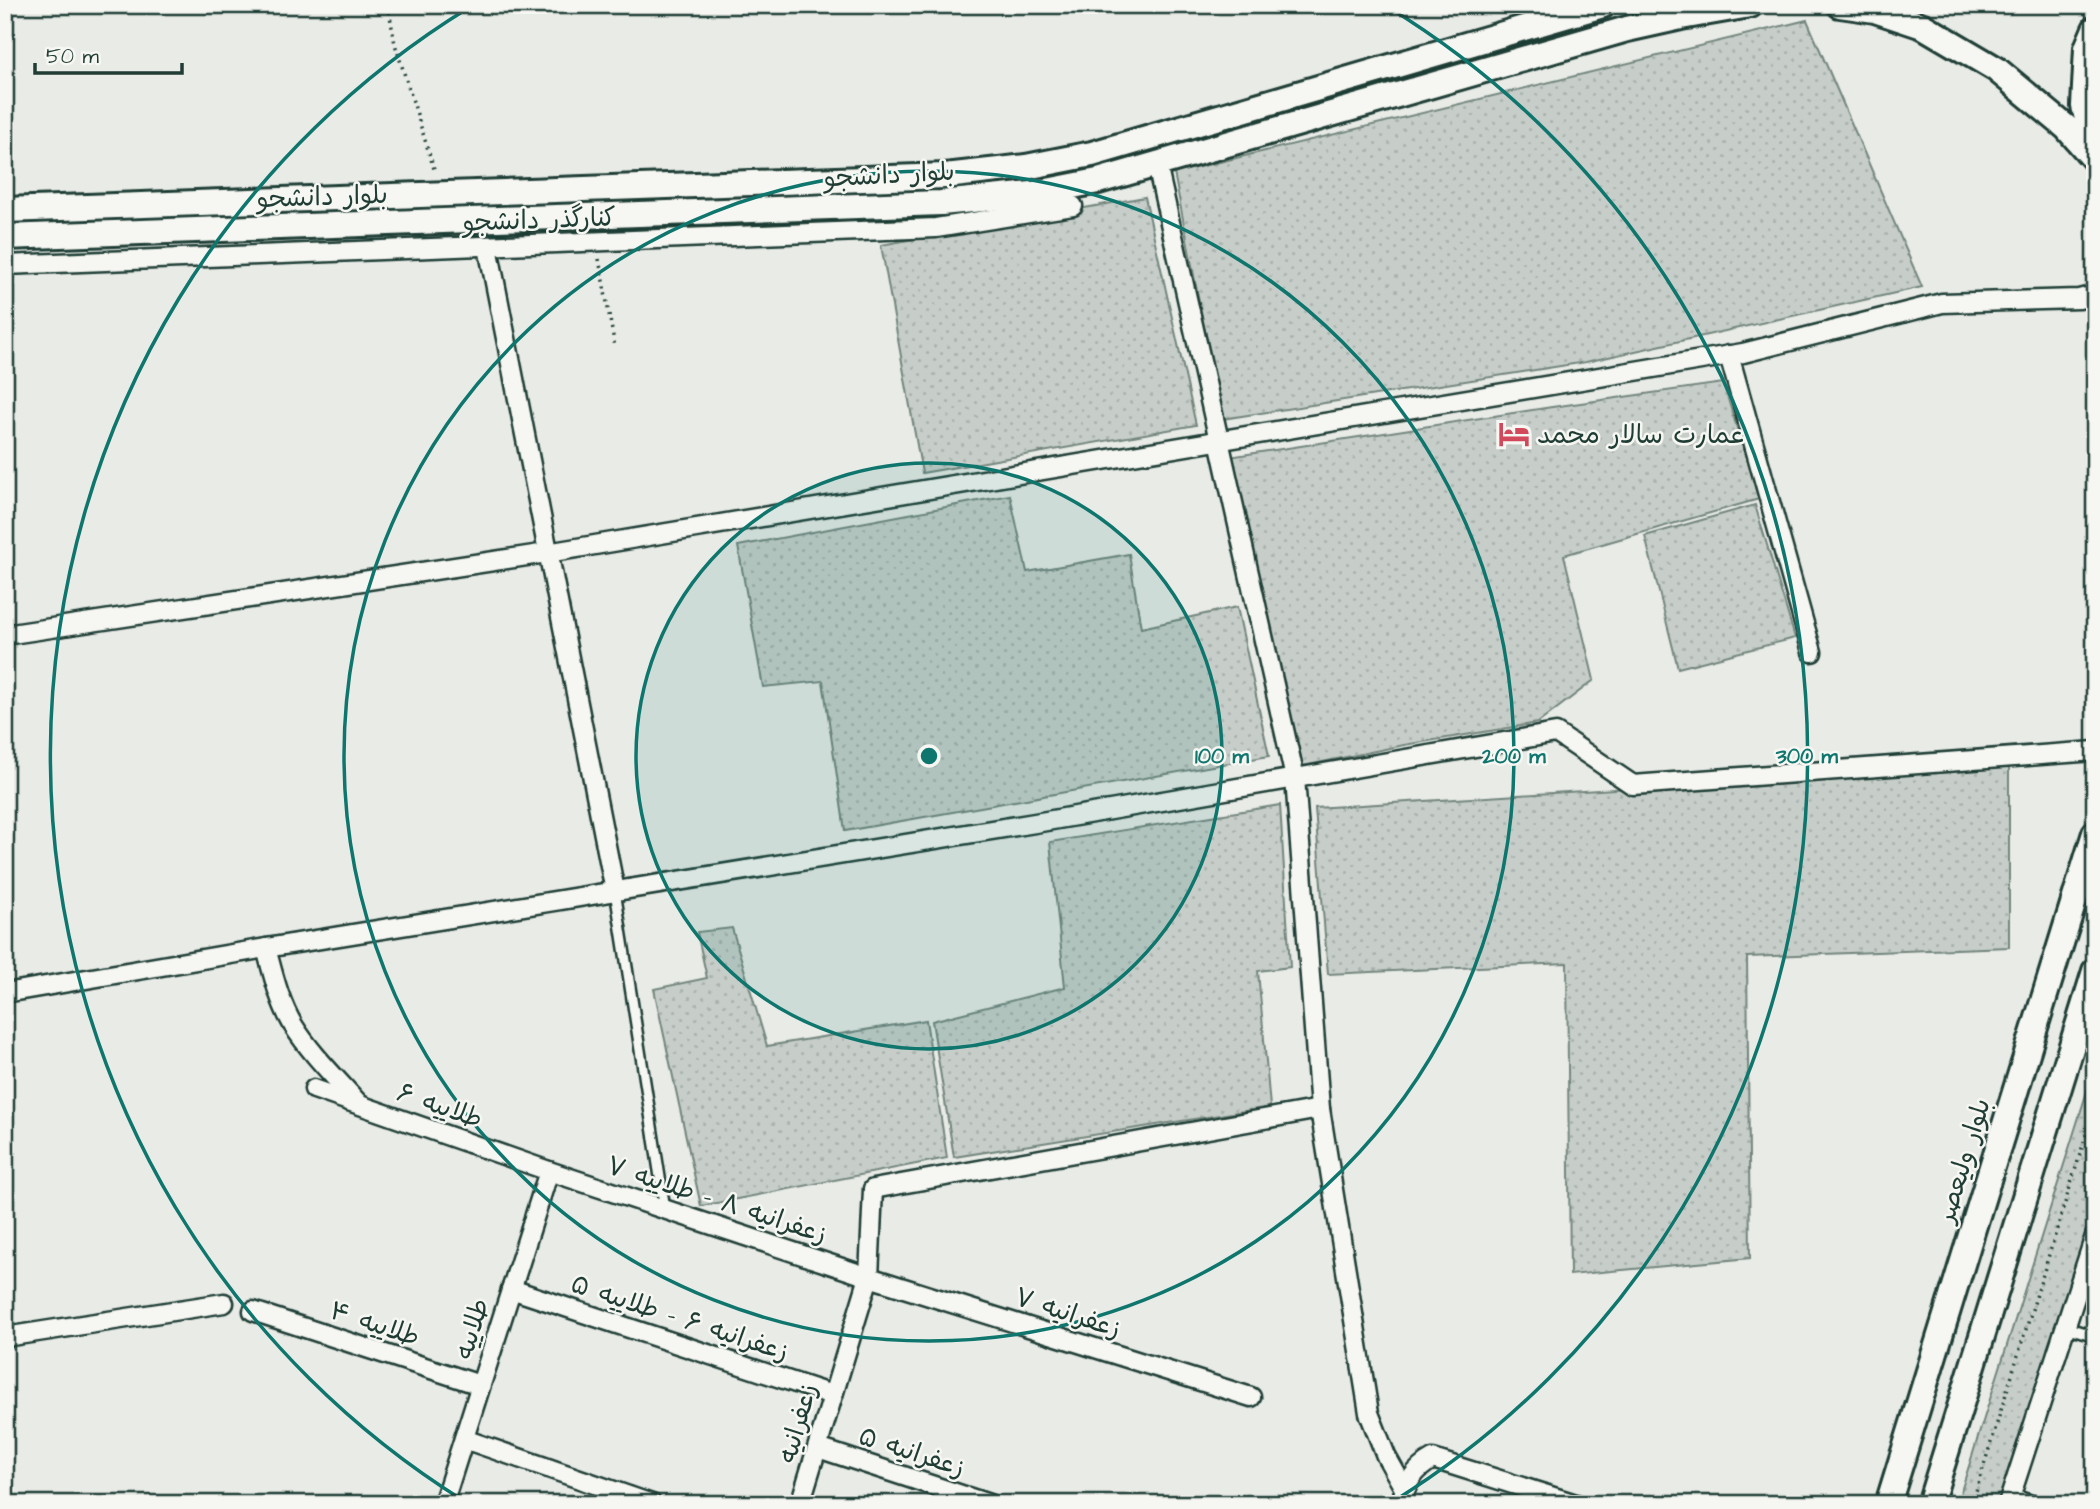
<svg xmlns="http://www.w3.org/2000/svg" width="2100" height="1509" viewBox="0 0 2100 1509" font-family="'Architects Daughter','Playpen Sans Arabic',sans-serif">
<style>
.park{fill:url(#park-dots);stroke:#73867e;stroke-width:2}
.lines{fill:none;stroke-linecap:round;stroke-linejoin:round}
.lane-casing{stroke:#1f3d34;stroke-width:14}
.street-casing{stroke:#1f3d34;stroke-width:23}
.secondary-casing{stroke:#1f3d34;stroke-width:30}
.path{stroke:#1f3d34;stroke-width:3.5;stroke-dasharray:2 5;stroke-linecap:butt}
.lane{stroke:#f6f6f2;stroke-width:9}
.street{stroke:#f6f6f2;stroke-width:18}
.secondary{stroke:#f6f6f2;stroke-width:24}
.ring{fill:none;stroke:#0f766e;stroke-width:3.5}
.labels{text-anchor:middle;stroke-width:5;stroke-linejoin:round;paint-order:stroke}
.street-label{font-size:26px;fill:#1f3d34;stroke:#f6f6f2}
.poi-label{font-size:26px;fill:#1f3d34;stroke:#f6f6f2;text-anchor:start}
.centre{fill:#0f766e;stroke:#f6f6f2;stroke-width:3.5}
.ring-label{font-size:21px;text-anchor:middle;font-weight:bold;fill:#0f766e;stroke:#f6f6f2;stroke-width:5;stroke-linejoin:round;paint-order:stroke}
</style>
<defs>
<pattern id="park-dots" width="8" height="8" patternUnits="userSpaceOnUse" patternTransform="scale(1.75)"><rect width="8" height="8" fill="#c7cec9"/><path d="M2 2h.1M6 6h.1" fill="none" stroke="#aab2ad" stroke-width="1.8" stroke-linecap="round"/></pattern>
</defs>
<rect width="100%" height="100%" fill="#e9ebe7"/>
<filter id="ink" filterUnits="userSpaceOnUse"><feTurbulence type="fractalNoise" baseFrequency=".0143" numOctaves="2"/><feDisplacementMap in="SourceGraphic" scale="14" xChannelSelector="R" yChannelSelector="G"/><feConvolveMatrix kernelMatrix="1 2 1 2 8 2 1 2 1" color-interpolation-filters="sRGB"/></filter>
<g filter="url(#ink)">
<!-- park -->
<g class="park">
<path d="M1807 20 1922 287 1586 362 1222 419 1174 173Z"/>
<path d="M1145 197 1196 425 922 473 881 245Z"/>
<path d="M1723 383 1759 499 1564 555 1594 680 1538 723 1404 745 1303 766 1229 457 1552 407Z"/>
<path d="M1010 495 1027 572 1129 554 1141 628 1237 607 1269 756 845 831 823 681 763 687 738 546Z"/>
<path d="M1755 505 1795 638 1678 668 1645 536Z"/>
<path d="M2009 764V947L1747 957 1750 1258 1570 1275 1567 963 1328 974 1315 808Z"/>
<path d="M1280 805 1290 967 1258 971 1270 1107 954 1157 932 1021 1065 987 1050 842Z"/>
<path d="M732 928 767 1046 926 1020 947 1158 701 1206 654 989 707 978 697 932Z"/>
<path d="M2095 1066V1213L2006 1504H1957Z"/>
</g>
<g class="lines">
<defs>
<g id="lane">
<path d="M615 891 665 1209"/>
<path d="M2065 1327 2095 1336"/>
<path d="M2011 1494 2043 1504"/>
</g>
<g id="street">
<path d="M1157 165 1295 778 1320 1109 1369 1413 1386 1456 1405 1490"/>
<path d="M488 247 615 891"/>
<path d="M5 265 936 228 1073 206"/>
<path d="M1729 355 1812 652"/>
<path d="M5 635 547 553 1743 353 1942 303 2079 299 2095 295"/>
<path d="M266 948C273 974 279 1001 293 1025 311 1054 337 1079 359 1104"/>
<path d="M5 993 266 948 1035 823 1556 733 1633 785 2095 751"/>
<path d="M314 1089 549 1171 869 1277 1251 1397"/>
<path d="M511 1289 832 1395"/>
<path d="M253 1311 480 1385"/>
<path d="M5 1337 224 1303"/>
<path d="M464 1439 652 1504"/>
<path d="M818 1448 989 1504"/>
<path d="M443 1504 549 1171"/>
<path d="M800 1504 869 1277 873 1189 1320 1109"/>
<path d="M1400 1504C1407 1483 1413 1470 1433 1459L1576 1504"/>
<path d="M2008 1504 2095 1236"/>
</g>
<g id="secondary">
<path d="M1840 5 1875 10 1923 26 1996 69 2067 128 2095 160"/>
<path d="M2095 29 2087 48 2084 106 2095 152"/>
<path d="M5 210 945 176 1026 167 1092 154 1603 5"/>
<path d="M5 237 941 203 1032 194 1098 181 1627 29 1681 17 1750 5"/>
<path d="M1888 1504 2095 833"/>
<path d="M1930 1504 2095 971"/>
</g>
</defs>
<!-- lane casing -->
<use href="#lane" class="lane-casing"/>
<!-- street casing -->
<use href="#street" class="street-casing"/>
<!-- secondary casing -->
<use href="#secondary" class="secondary-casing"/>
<!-- path -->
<g class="path">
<path d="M388 5 395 44 435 172"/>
<path d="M599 259 615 347"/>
<path d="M1972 1504 2095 1106"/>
</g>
<!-- lane -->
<use href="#lane" class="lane"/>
<!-- street -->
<use href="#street" class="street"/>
<!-- secondary -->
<use href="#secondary" class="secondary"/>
</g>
</g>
<!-- distance rings -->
<circle cx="929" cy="756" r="293" fill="#0f766e" fill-opacity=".12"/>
<g class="ring">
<circle cx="929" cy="756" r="293"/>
<circle cx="929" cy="756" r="585"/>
<path d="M464 1501A878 878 0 0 1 470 7M1388 7A878 878 0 0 1 1394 1501"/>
</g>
<!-- icons -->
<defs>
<symbol id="hotel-bare" viewBox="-9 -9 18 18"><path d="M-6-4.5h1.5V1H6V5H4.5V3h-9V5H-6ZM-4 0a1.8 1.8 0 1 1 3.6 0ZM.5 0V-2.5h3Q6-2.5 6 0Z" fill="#d1495b" stroke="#f6f6f2" stroke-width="2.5" paint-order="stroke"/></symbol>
</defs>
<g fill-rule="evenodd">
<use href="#hotel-bare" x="1492" y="412" width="44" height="44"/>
</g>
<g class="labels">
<!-- street labels -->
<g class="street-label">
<text transform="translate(889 174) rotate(-3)" y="9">بلوار دانشجو</text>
<text transform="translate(322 196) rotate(-2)" y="9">بلوار دانشجو</text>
<text transform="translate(539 219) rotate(-2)" y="9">کنارگذر دانشجو</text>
<text transform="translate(440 1105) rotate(19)" y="9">طلاییه ۶</text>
<text transform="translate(1963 1160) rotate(-73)" y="9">بلوار ولیعصر</text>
<text transform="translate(717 1199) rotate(18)" y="9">زعفرانیه ۸ - طلاییه ۷</text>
<text transform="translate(1068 1312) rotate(18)" y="9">زعفرانیه ۷</text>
<text transform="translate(680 1317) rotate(18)" y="9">زعفرانیه ۶ - طلاییه ۵</text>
<text transform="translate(375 1323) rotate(18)" y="9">طلاییه ۴</text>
<text transform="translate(471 1329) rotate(-73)" y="9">طلاییه</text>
<text transform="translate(797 1423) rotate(-74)" y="9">زعفرانیه</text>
<text transform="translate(912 1451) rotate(18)" y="9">زعفرانیه ۵</text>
</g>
<!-- poi labels -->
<g class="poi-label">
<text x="1537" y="443">عمارت سالار محمد</text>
</g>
</g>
<circle cx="929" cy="756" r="10" class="centre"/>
<g class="ring-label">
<text x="1222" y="763">100 m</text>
<text x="1514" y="763">200 m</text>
<text x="1807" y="763">300 m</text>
</g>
<!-- margin -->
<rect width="2100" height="1509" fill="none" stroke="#f6f6f2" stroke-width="28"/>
<rect x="14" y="14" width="2072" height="1481" fill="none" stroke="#1f3d34" stroke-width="2.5" filter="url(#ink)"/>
<!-- scale -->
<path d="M35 63v10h147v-10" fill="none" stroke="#1f3d34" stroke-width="3.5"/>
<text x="46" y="63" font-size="21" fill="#1f3d34" stroke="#f6f6f2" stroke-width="5" paint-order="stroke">50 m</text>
</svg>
